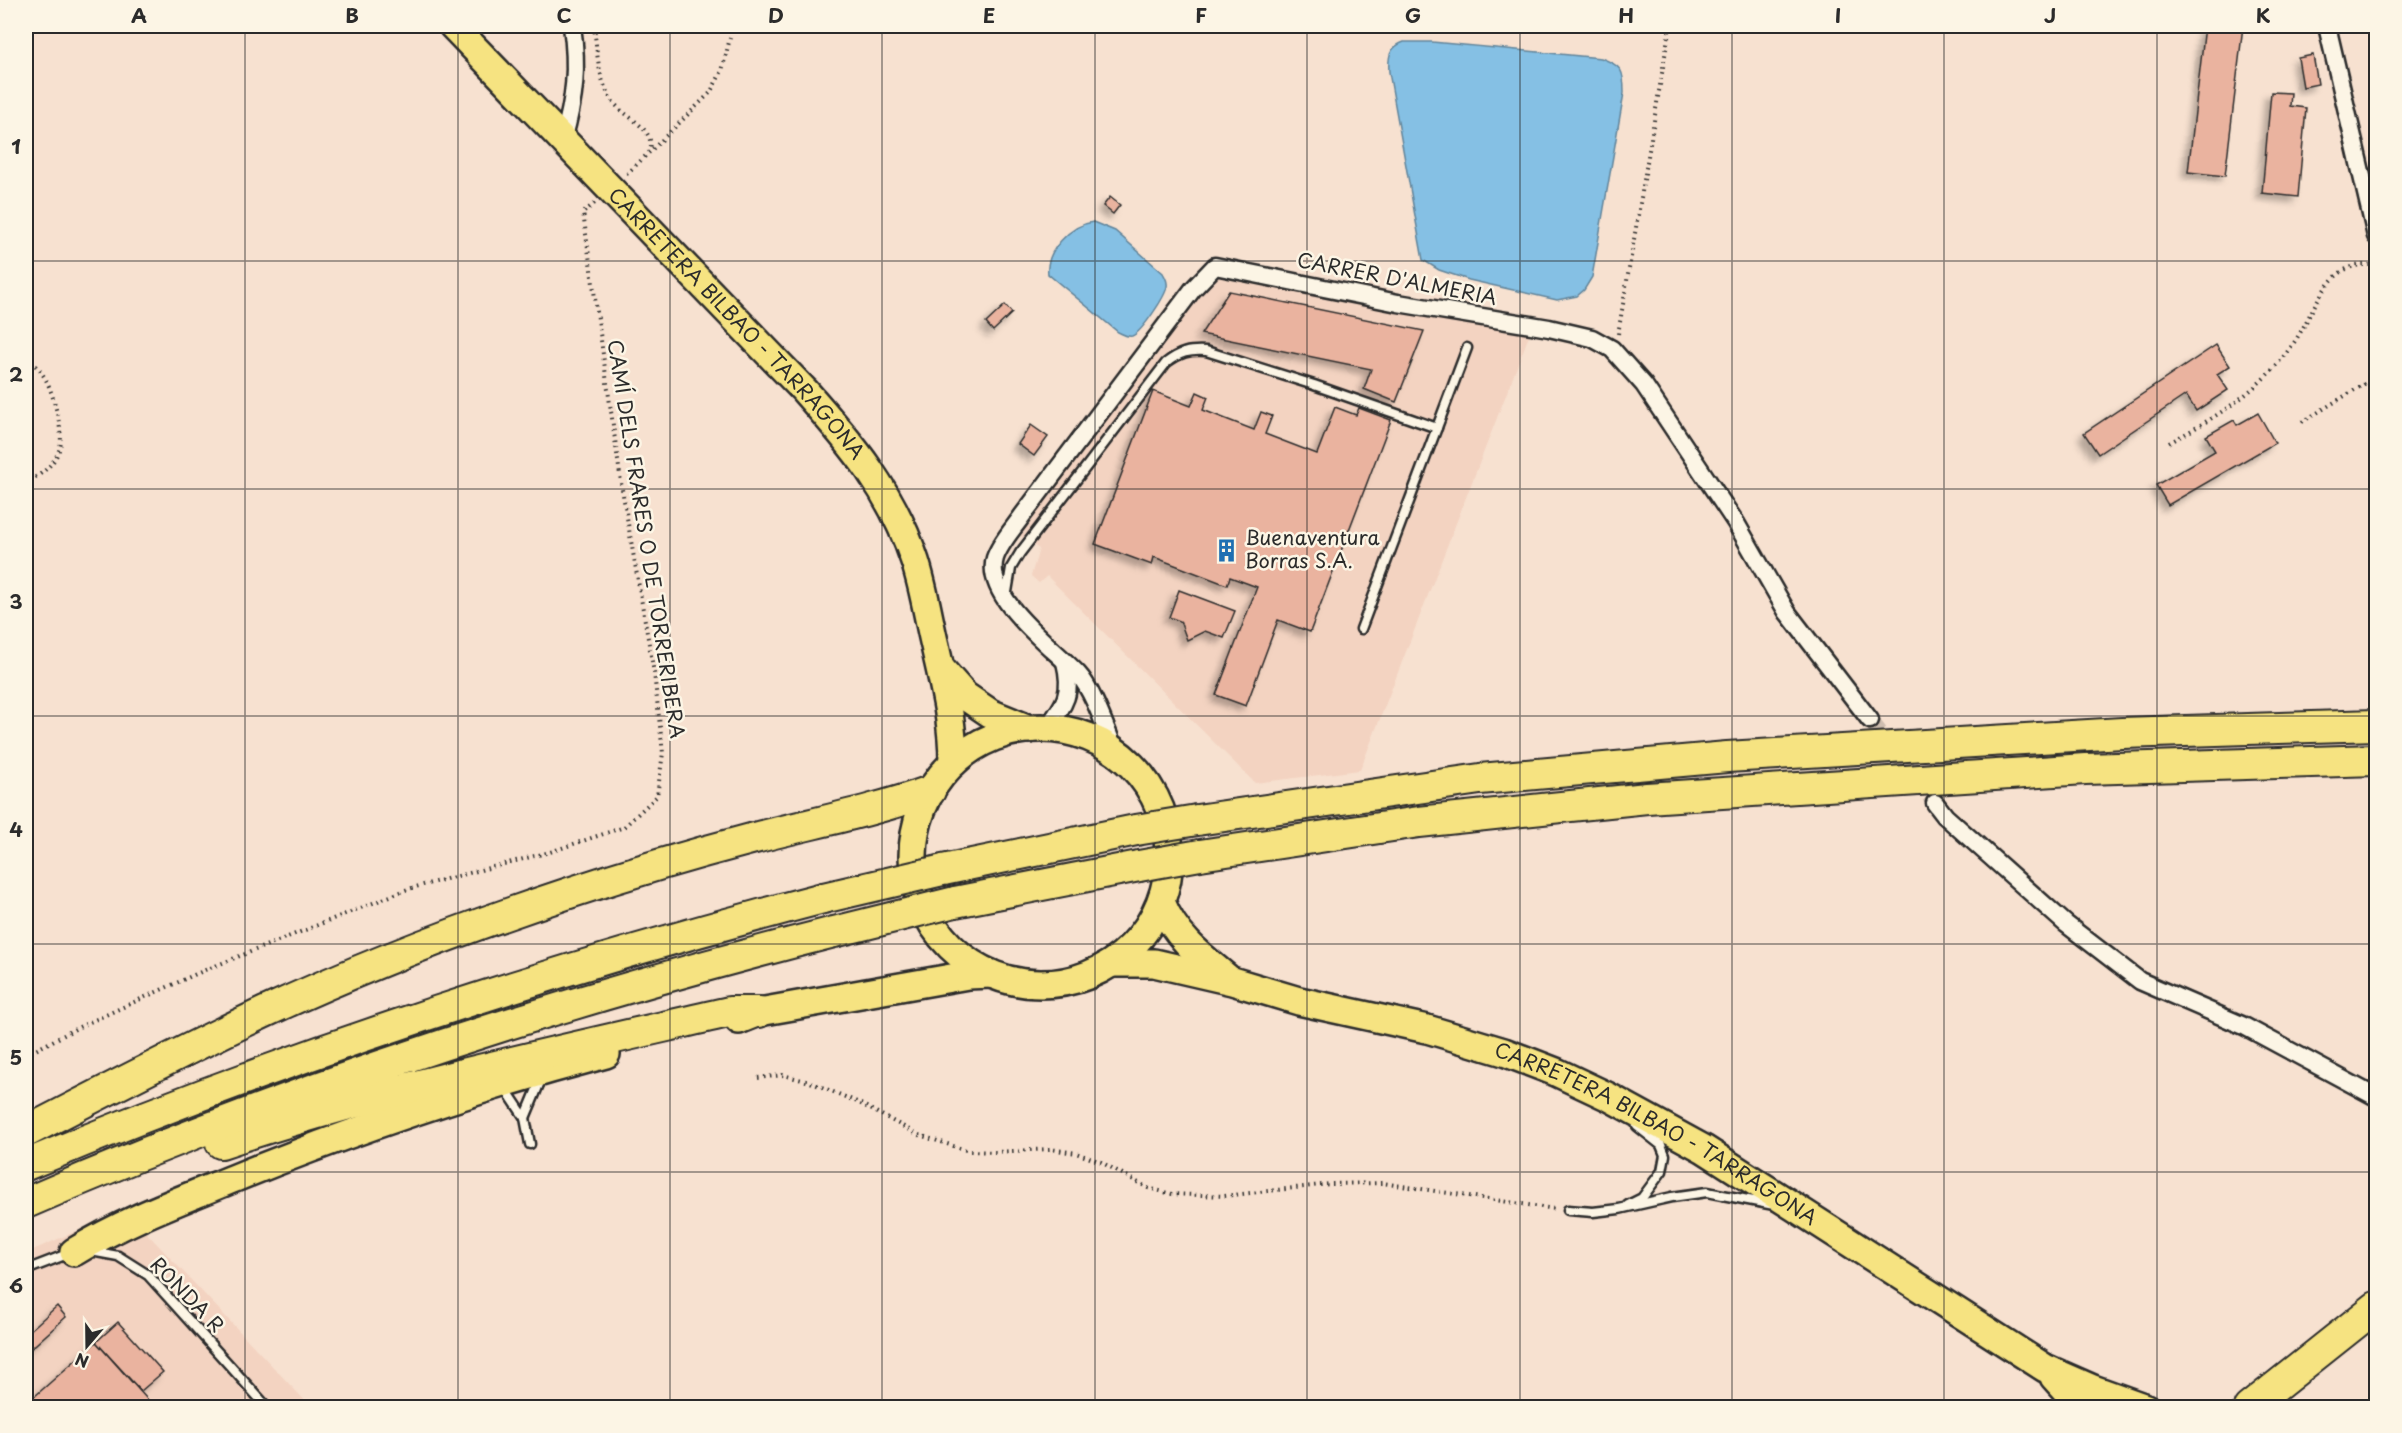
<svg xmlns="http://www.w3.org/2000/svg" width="2402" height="1433" viewBox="0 0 2402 1433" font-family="'Playpen Sans',sans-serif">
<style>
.built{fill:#f3d3c1}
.water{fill:#85c0e4;stroke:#61849a;stroke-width:1.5}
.building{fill:#eab39f;stroke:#2b2b2b;stroke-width:1.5;filter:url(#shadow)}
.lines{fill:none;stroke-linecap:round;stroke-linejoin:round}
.street-tunnel{stroke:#cebdaf;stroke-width:16;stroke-dasharray:16 8;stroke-linecap:butt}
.lane-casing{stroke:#2b2b2b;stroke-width:13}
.street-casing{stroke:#2b2b2b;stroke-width:21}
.primary-casing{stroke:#2b2b2b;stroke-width:32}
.highway-casing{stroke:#2b2b2b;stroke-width:34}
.path{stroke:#2b2b2b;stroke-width:4;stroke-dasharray:1.5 4.5;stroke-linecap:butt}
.lane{stroke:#fcf5e5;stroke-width:8}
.street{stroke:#fcf5e5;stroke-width:16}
.primary{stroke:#f6e381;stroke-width:27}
.highway{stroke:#f6e381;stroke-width:30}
.highway-bridge-casing{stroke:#2b2b2b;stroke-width:34;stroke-linecap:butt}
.highway-bridge{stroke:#f6e381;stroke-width:30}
.grid{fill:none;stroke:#2b2b2b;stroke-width:1.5;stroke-opacity:0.55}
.labels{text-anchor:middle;stroke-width:5;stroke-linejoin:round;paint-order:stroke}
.street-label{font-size:20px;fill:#2b2b2b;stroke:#fcf5e5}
.poi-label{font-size:20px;fill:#2b2b2b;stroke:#fcf5e5;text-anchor:start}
.neatline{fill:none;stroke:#2b2b2b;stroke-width:2}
.grid-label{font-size:20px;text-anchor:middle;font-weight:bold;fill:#2b2b2b}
</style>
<defs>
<filter id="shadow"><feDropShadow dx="-5.5" dy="5.5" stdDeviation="3" flood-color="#0004"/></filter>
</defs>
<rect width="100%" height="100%" fill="#f7e1d0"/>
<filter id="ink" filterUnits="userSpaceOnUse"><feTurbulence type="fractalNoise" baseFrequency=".0167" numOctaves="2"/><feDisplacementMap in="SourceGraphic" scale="12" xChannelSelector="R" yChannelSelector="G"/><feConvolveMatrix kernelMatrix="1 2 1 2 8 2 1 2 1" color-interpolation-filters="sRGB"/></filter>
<g filter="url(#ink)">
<!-- built -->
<g class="built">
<path d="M1219 277 1530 333 1360 770 1255 783 1047 576 1039 583 1031 576 1039 549 1019 535 1204 289Z"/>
<path d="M125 1210 311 1407 26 1408V1253Z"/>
</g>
<!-- water -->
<g class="water">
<path d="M1404 42H1432L1601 58C1622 66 1624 70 1624 93L1592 277 1584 290 1577 296 1557 300 1469 280 1439 270 1423 260 1389 72C1388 57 1389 47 1404 42Z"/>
<path d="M1093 222 1115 231 1163 273C1165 277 1168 281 1167 286 1166 296 1141 333 1132 336 1126 337 1123 334 1118 332L1048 274C1045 251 1071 225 1093 222Z"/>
</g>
<!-- building -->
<g class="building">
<path d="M2205 26H2243L2225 176 2188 172Z"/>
<path d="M2313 55 2318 84 2303 87 2298 58Z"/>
<path d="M2271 92 2291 93 2290 106 2306 108 2298 197 2262 193Z"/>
<path d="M1110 197 1120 205 1113 214 1103 206Z"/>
<path d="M1229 291 1424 331 1396 402 1364 389 1371 369 1201 334Z"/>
<path d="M1005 305 1012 313 993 331 986 323Z"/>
<path d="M2216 345 2230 366 2217 374 2228 390 2196 411 2186 395 2098 454 2084 433Z"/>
<path d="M1153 391 1191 406 1197 392 1208 397 1203 410 1254 430 1261 412 1272 416 1265 434 1317 454 1335 407 1356 415 1359 408 1391 420 1310 632 1278 620 1246 706 1216 695 1257 587 1230 577 1227 585 1154 557 1152 565 1095 544Z"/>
<path d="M2258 413 2275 443 2168 505 2156 485 2215 451 2206 436 2234 420 2237 425Z"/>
<path d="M1031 425 1048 437 1034 456 1018 444Z"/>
<path d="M1179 590 1235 611 1224 638 1205 631 1187 640 1180 621 1169 617Z"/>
<path d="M57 1306 66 1317 26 1353V1334Z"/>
<path d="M118 1322 163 1372 141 1391 96 1342Z"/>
<path d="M96 1342 155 1408H26V1404Z"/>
</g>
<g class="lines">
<!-- street-tunnel -->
<path class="street-tunnel" d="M1870 720 1935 803"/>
<defs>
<g id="lane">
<path d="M1006 598 1011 568 1020 553 1166 363C1180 352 1189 350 1206 351L1314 385 1437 428"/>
<path d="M1361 629 1467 348"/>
<path d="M505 1088 525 1118 530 1144"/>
<path d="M525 1118 540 1082 544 1078"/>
<path d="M1628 1205 1642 1198 1662 1171 1665 1155 1661 1145 1637 1126"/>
<path d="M1568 1210 1593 1212 1619 1209 1672 1197 1707 1192 1774 1205"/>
<path d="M91 1251 118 1256 148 1275 268 1408"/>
<path d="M26 1270 70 1253"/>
</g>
<g id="street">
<path d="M2327 26 2376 236"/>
<path d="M563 140C575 98 578 68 572 26"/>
<path d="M1047 728C1065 704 1073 693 1065 662"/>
<path d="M1116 753C1107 732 1093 690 1078 674 1054 648 983 598 995 558 1000 543 1013 529 1022 516L1193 289 1215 266 1398 303 1549 328 1592 338 1612 349 1644 385 1736 523 1787 612 1870 720"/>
<path d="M1935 803 1945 816 2066 924 2140 981 2244 1026 2376 1097"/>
</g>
<g id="primary">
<path id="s1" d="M453 26 804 390C852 444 892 491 915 561 924 589 928 617 935 646 944 687 953 720 953 763"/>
<path d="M942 670 965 696 990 713 1029 729"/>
<circle cx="1041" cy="856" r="128"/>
<path d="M1161 902C1174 935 1199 955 1226 977"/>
<path id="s2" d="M1112 963H1154L1232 981 1299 1001 1427 1029 1504 1052 1556 1072 1609 1097 1704 1149 2045 1368 2093 1389 2146 1408"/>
<path d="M739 1020 759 1012 968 975 991 974"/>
<path d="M74 1252C124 1221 181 1200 235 1178 356 1129 480 1087 606 1054"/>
<path d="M2054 1377 2082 1408"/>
</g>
<g id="highway">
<path d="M1197 820 1480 779 1727 757 2122 733 2376 725"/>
<path d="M1200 855 1419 822 1647 798 2085 769 2376 760"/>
<path d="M943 870 1136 830"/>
<path d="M955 902 1139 866"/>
<path d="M26 1132C105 1091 184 1050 265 1012 364 966 466 927 569 893 629 873 690 855 751 839 811 823 872 812 930 791"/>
<path d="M221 1143C387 1088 558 1051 729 1012H759"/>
<path d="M26 1165C285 1056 551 969 823 898"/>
<path d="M26 1203C287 1089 558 1002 834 932"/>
<path d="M2249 1408 2376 1307"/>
</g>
</defs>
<!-- lane casing -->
<use href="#lane" class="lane-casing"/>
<!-- street casing -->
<use href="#street" class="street-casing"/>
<!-- primary casing -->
<use href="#primary" class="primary-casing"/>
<!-- highway casing -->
<use href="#highway" class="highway-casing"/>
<!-- path -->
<g class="path">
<path d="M594 26C597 51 598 83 614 103 626 118 655 128 650 150"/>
<path d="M627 174 710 93 722 71 730 38"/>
<path d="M1618 334 1670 26"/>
<path d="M26 358C34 363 43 373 47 382 53 393 64 435 60 447 55 465 41 475 26 482"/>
<path d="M2302 422 2376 377"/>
<path d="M2169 443C2219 415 2259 392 2293 344 2308 323 2316 296 2334 278 2346 266 2361 263 2376 266"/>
<path d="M26 1055 79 1027 205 970 408 889 550 852 624 827 657 796 663 753 654 673 622 489 583 213 595 203"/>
<path d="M758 1078 783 1075 810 1082 857 1102 919 1135 969 1151 996 1152 1050 1149 1076 1153 1101 1162 1148 1188 1172 1194 1224 1196 1330 1184 1382 1183 1555 1209"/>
</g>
<!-- lane -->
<use href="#lane" class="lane"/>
<!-- street -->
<use href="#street" class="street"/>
<!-- primary -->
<use href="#primary" class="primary"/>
<!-- highway -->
<use href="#highway" class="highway"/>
<defs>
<g id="highway-bridge">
<path d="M1136 830 1197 820"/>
<path d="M1139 866 1200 855"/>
<path d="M823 898 943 870"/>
<path d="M834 932 955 902"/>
</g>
</defs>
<!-- highway-bridge casing -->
<use href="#highway-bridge" class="highway-bridge-casing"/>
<!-- highway-bridge -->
<use href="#highway-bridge" class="highway-bridge"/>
</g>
</g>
<!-- grid -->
<path class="grid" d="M245 26V1408M458 26V1408M670 26V1408M882 26V1408M1095 26V1408M1307 26V1408M1520 26V1408M1732 26V1408M1944 26V1408M2157 26V1408M26 261H2376M26 489H2376M26 716H2376M26 944H2376M26 1172H2376"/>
<!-- icons -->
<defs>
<symbol id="building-bare" viewBox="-9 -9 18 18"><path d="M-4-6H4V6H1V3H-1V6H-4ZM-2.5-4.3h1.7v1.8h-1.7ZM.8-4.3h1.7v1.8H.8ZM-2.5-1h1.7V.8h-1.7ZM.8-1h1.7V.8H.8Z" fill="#1f6fb2" stroke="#fcf5e5" stroke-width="2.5" paint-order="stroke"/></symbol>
</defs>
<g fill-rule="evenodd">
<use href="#building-bare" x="1210" y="534" width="33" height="33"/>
</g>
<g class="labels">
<!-- street labels -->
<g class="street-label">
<text transform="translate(1397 279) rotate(11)" y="7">CARRER D'ALMERIA</text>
<text dy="7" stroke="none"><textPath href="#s1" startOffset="411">CARRETERA BILBAO - TARRAGONA</textPath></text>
<text transform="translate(646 539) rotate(81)" y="7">CAMÍ DELS FRARES O DE TORRERIBERA</text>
<text dy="7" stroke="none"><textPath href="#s2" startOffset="576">CARRETERA BILBAO - TARRAGONA</textPath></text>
<text transform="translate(187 1295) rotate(46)" y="7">RONDA R</text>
</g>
<!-- poi labels -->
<g class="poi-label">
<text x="1245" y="545">Buenaventura<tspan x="1245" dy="23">Borras S.A.</tspan></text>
</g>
</g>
<!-- margin -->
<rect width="2402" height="1433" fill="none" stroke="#fcf5e5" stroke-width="66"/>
<!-- north arrow -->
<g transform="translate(87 1346) rotate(200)" stroke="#fcf5e5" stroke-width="4.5" paint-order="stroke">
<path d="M0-4.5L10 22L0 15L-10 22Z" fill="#2b2b2b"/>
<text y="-9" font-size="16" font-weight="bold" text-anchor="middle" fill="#2b2b2b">N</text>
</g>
<rect x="33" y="33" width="2336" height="1367" class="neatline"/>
<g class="grid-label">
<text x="139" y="23">A</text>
<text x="352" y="23">B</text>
<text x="564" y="23">C</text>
<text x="776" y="23">D</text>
<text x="989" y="23">E</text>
<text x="1201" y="23">F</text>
<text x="1413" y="23">G</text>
<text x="1626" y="23">H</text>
<text x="1838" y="23">I</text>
<text x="2050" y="23">J</text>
<text x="2263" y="23">K</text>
<text x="16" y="154">1</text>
<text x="16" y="382">2</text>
<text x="16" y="609">3</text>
<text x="16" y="837">4</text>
<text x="16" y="1065">5</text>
<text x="16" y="1293">6</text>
</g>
</svg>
